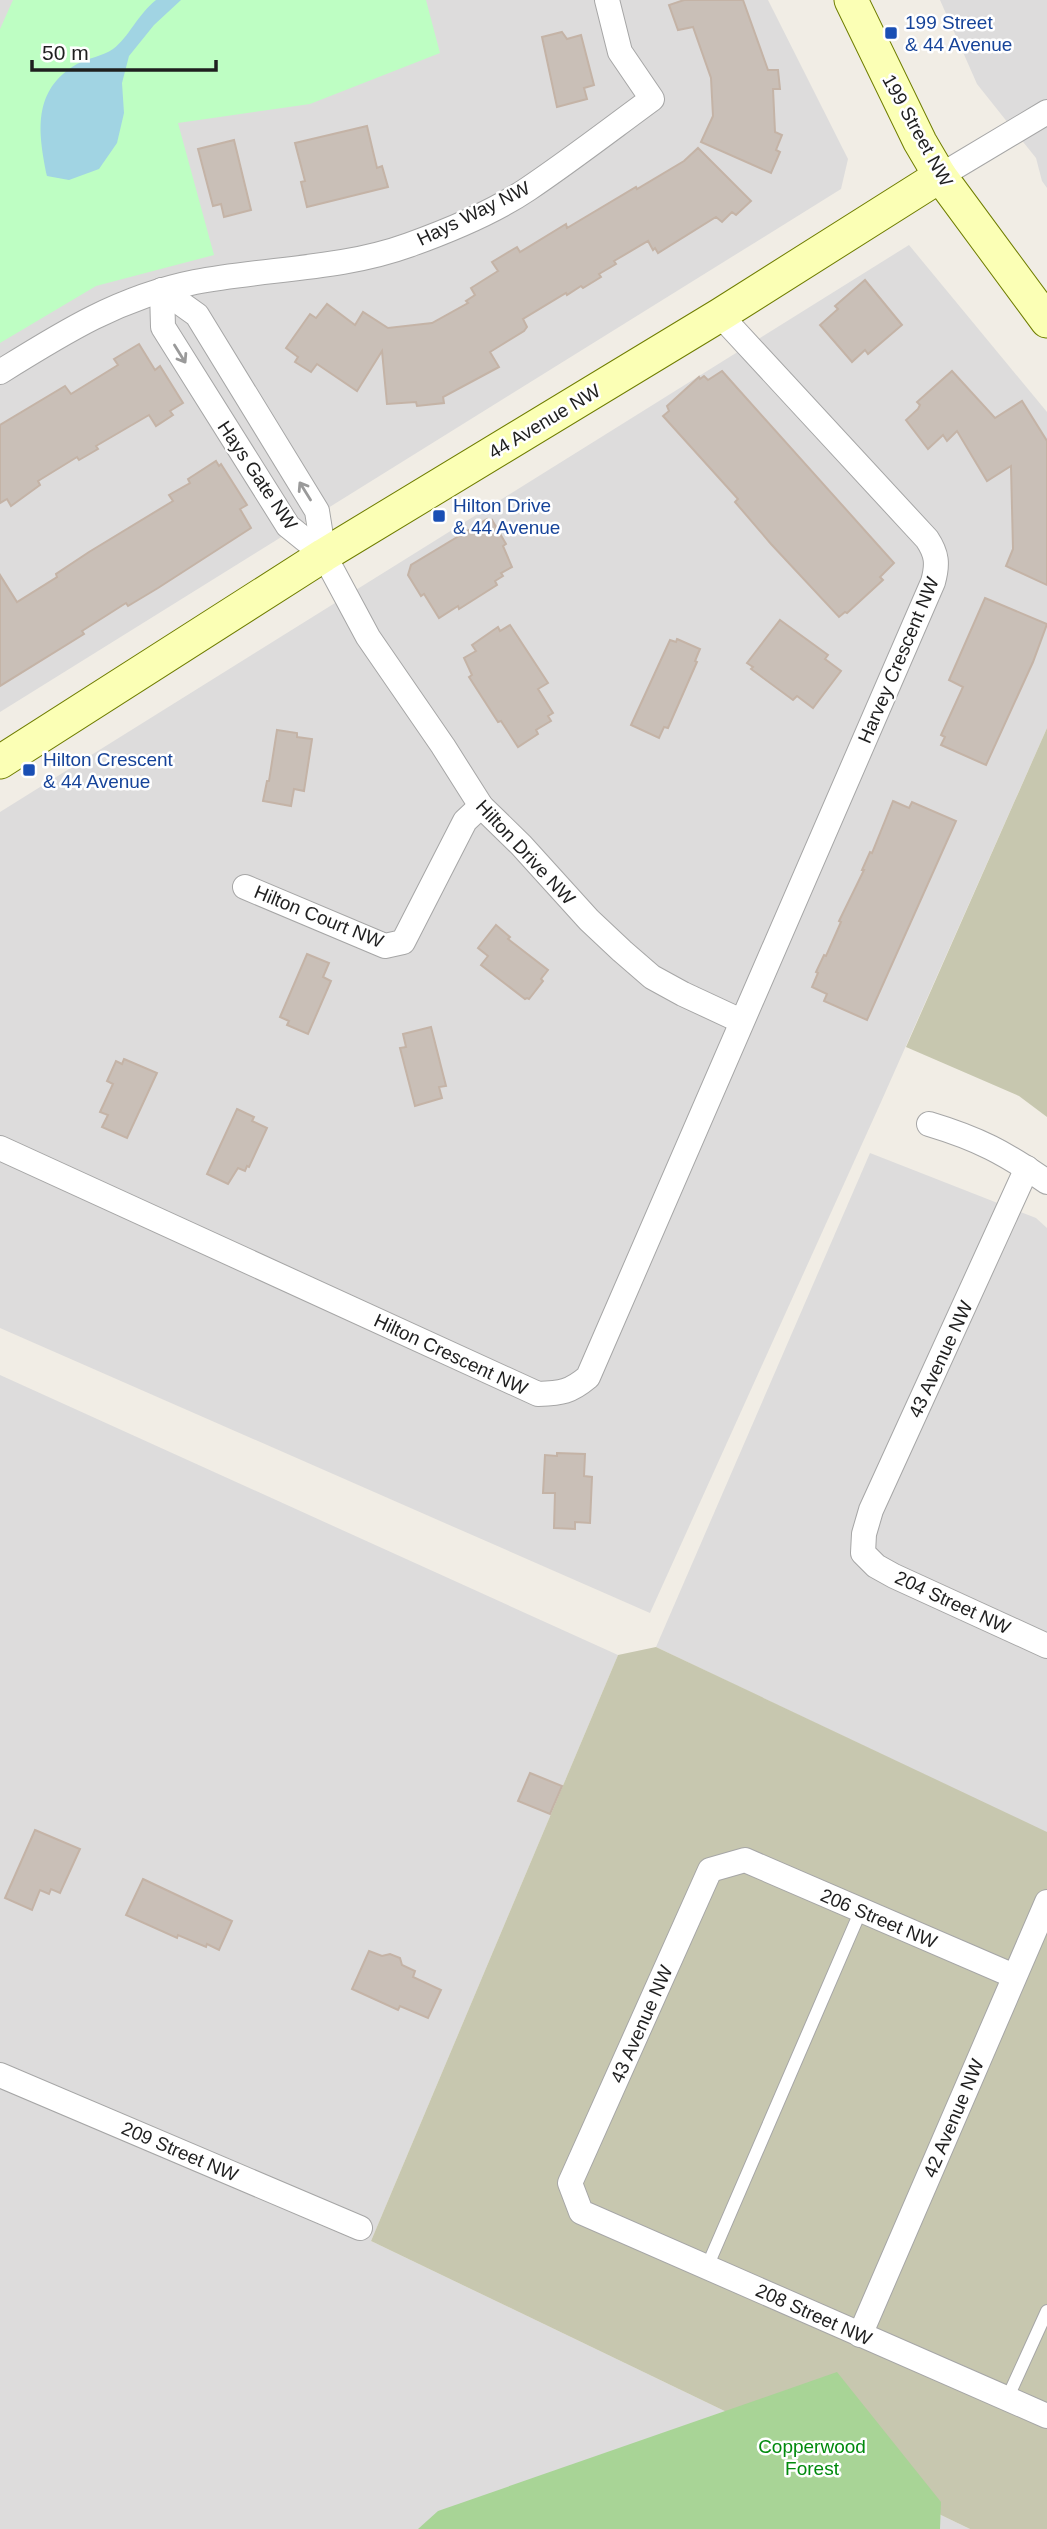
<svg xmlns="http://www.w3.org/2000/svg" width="1047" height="2529" viewBox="0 0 1047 2529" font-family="Arial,sans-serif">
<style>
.residential{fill:#dddcdc}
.construction{fill:#c7c7af}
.forest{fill:#a8d496}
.park{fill:#befec3}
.water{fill:#a1d4e3}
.building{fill:#c9bfb7;stroke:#c4b3a6;stroke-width:2}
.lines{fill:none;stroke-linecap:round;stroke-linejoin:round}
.lane-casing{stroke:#a6a6a6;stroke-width:14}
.street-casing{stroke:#a6a6a6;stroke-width:26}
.secondary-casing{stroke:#6f7d00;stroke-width:35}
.lane{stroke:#fff;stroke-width:12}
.street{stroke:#fff;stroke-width:24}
.secondary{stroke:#fbffb5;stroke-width:33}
.oneway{stroke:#9a9a9a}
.transit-dot{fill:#1a4fb4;stroke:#fff;stroke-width:2.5}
.labels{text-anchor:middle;stroke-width:5;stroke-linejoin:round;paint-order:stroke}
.transit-label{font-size:19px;fill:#164399;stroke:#fff;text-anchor:start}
.street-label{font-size:19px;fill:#1f1f1f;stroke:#fff}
.park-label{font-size:19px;fill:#018a0d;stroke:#fff}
</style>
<rect width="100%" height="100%" fill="#f1ede5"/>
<!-- residential -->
<g class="residential">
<path d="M0 0H768L848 159 841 189 0 712Z"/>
<path d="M940 0H1047V188L1042 181 1036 158 977 84Z"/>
<path d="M909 245 1047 412V728L881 1102 650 1613 0 1328V812Z"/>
<path d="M870 1153 1036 1218 1047 1228V1833L656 1647Z"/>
<path d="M0 1375 618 1655 371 2241 970 2529H0Z"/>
</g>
<!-- construction -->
<g class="construction">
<path d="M1047 728V1117L1019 1096 906 1047Z"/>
<path d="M656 1647 1047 1832V2529H970L371 2241 618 1655Z"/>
</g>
<!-- forest -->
<path class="forest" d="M837 2372 941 2502 940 2529H418L438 2511Z"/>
<!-- park -->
<path class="park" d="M13 0H426L440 53 310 104 178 123 214 255 96 286 0 343V29Z"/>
<!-- water -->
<path class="water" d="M156 0H181L154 25 129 56 122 83 124 113 117 143 99 169 69 180 47 176C38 132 32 90 77 64 88 58 103 56 113 49 129 37 138 14 156 0Z"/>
<!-- building -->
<g class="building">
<path d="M684 0H743L768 70H778L780 89H773L775 132 782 135 776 150 780 152 771 173 701 142 713 116 711 78 693 27 678 30 669 5Z"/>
<path d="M562 32 567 39 581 35 594 85 584 88 587 99 557 107 542 37Z"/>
<path d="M367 126 377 168 382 166 388 187 307 207 301 182 305 181 295 143Z"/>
<path d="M234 140 251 210 224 217 221 204 213 206 198 149Z"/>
<path d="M698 148 751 201 736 215 732 212 722 222 716 217 658 253 655 248 653 250 648 241 614 261 616 264 599 274 601 277 583 288 581 286 567 295 566 293 523 319 527 327 524 331 490 352 499 367 443 397 444 403 417 406 416 402 387 404 382 351 357 391 317 364 311 372 295 362 298 357 286 348 310 314 316 318 327 304 355 325 363 312 388 328 432 323 468 303 466 301 475 295 471 288 498 271 492 262 517 247 520 252 566 224 567 228 636 187 637 189 684 161Z"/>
<path d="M865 280 902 325 868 354 865 350 852 362 820 325 838 309 835 306Z"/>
<path d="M139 344 155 370 160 366 183 403 170 411 173 415 156 426 149 415 96 446 98 449 79 460 77 457 38 481 40 485 11 506 7 499 0 503V425L65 386 71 394 118 365 114 359Z"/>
<path d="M722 371 894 563 880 577 883 580 847 613 845 612 839 617 771 544 735 502 738 499 663 416 669 411 667 406 699 377 700 379 704 376 708 380Z"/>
<path d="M952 371 995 418 1022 401 1047 441V585L1006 566 1013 549 1011 466 987 481 957 431 947 441 943 435 928 449 906 420 918 409 920 405 917 402Z"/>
<path d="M216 461 219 466 221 464 247 505 240 509 251 528 158 588 128 606 126 603 82 631 84 634 0 686V575L17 602 57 577 56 574 89 552 173 501 169 495 190 483 188 479Z"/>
<path d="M487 519 489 522 492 520 506 544 503 546 512 567 501 573 503 576 495 581 497 585 459 609 458 606 439 618 424 594 421 596 408 575 411 565Z"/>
<path d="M985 598 1047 624 1033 662 986 765 941 745 945 737 941 735 963 687 949 680Z"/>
<path d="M780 620 828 655 825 659 841 671 813 708 797 696 793 700 751 669 753 667 747 663Z"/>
<path d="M510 625 548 683 538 689 553 713 548 716 551 721 536 730 538 734 518 747 501 721 498 722 469 677 472 675 464 658 476 651 472 645 498 627 500 631Z"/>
<path d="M677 639 700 649 695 661 697 662 668 728 664 727 659 738 631 725 670 640 676 642Z"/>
<path d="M277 730 297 733V737L312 739 304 791 294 789 291 806 263 801 267 781H269Z"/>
<path d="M893 801 909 808 912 802 956 821 867 1020 824 1001 827 994 812 987 818 973 816 972 824 955 826 956 841 922 839 921 864 870H862L870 852 872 853Z"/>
<path d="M496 925 510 937 508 939 548 970 541 979 543 981 529 999 527 998 525 999 481 965 488 956 478 948Z"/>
<path d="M307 954 329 963 323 977 331 981 308 1034 287 1025 289 1021 280 1017Z"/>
<path d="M431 1027 446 1086 439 1087 442 1098 415 1106 400 1048 406 1047 403 1034Z"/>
<path d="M124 1059 157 1073 127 1138 102 1127 108 1115 100 1112 113 1084 107 1081 116 1061 122 1064Z"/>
<path d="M237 1109 254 1117 252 1121 267 1128 249 1167 247 1166 245 1171 238 1168 228 1184 207 1174Z"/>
<path d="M557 1453 585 1454 584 1476 592 1477 590 1523 575 1522V1529L554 1528 555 1493H543L545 1455 557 1456Z"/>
<path d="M530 1773 562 1786 550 1814 518 1801Z"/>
<path d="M35 1830 80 1849 60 1893 51 1889 49 1894 40 1890 32 1910 5 1898Z"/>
<path d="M143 1879 232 1921 219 1950 207 1944 206 1947 178 1935 177 1938 126 1915Z"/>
<path d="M369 1951 382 1956 390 1954 400 1958 402 1965 415 1971 413 1977 441 1990 428 2018 400 2006 398 2010 352 1989Z"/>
</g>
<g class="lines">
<defs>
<g id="lane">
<path d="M707 2267 861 1910"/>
<path d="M1007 2399 1047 2311"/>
</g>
<g id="street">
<path d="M940 176 1047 112"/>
<path d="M162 290 197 315 317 511 324 555 368 637 443 746 481 806 521 845 589 920 622 951 652 977 683 994 741 1021"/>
<path d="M162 290 163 327 288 526 324 555"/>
<path d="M0 372C64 332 120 297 195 282 267 268 340 270 409 245 448 231 494 212 528 189 571 160 611 129 652 99L620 52 607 0"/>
<path d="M245 887 385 946 403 942 465 821 481 806"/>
<path d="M929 1124C979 1139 1005 1153 1047 1182"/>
<path d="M0 1148 538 1394C562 1393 570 1392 588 1377L933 582C938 564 937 554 927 539L720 315"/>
<path d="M1027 1168 871 1510 864 1534 863 1553 876 1566 894 1576 1047 1646"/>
<path d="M1014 1976 745 1860 710 1870 570 2183 581 2212 1047 2416"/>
<path d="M0 2075 360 2228"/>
<path d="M860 2335 1047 1902"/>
</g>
<g id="secondary">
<path d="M851 0 920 142 940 176 1047 321"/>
<path d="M0 762 324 555 720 315 940 176"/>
</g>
</defs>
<!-- lane casing -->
<use href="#lane" class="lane-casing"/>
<!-- street casing -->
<use href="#street" class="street-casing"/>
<!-- secondary casing -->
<use href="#secondary" class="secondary-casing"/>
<!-- lane -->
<use href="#lane" class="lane"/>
<!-- street -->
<use href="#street" class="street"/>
<!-- secondary -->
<use href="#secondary" class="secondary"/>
</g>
<!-- one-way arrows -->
<defs><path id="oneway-shaft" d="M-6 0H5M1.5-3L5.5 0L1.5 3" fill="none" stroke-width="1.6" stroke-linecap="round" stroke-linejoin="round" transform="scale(1.75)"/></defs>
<g class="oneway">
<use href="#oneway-shaft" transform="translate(180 354) rotate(58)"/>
<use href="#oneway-shaft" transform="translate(305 491) rotate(-122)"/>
</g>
<!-- markers -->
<g class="transit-dot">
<rect x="884" y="26" width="14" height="14" rx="3.5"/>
<rect x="432" y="509" width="14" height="14" rx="3.5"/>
<rect x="22" y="763" width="14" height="14" rx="3.5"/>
</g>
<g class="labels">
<!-- transit labels -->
<g class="transit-label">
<text x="905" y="29">199 Street<tspan x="905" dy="22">&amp; 44 Avenue</tspan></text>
<text x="453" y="512">Hilton Drive<tspan x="453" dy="22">&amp; 44 Avenue</tspan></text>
<text x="43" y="766">Hilton Crescent<tspan x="43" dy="22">&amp; 44 Avenue</tspan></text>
</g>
<!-- street labels -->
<g class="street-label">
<text transform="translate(918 130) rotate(61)" y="7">199 Street NW</text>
<text transform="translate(473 213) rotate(-26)" y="7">Hays Way NW</text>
<text transform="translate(544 421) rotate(-31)" y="7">44 Avenue NW</text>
<text transform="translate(258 475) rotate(56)" y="7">Hays Gate NW</text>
<text transform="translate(898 660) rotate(-67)" y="7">Harvey Crescent NW</text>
<text transform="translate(526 852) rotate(47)" y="7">Hilton Drive NW</text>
<text transform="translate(319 916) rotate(22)" y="7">Hilton Court NW</text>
<text transform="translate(451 1354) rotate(25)" y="7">Hilton Crescent NW</text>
<text transform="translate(940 1359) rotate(-65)" y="7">43 Avenue NW</text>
<text transform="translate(953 1602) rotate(25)" y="7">204 Street NW</text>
<text transform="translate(879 1918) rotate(23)" y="7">206 Street NW</text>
<text transform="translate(641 2024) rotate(-66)" y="7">43 Avenue NW</text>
<text transform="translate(953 2118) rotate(-67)" y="7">42 Avenue NW</text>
<text transform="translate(180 2151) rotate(23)" y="7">209 Street NW</text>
<text transform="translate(814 2314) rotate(24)" y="7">208 Street NW</text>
</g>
<!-- park labels -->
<g class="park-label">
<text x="812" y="2453">Copperwood<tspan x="812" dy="22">Forest</tspan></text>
</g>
</g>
<!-- scale -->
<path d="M32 60v10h184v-10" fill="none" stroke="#1f1f1f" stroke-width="3.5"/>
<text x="42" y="60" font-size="21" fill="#1f1f1f" stroke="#ffffff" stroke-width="5" paint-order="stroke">50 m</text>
</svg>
